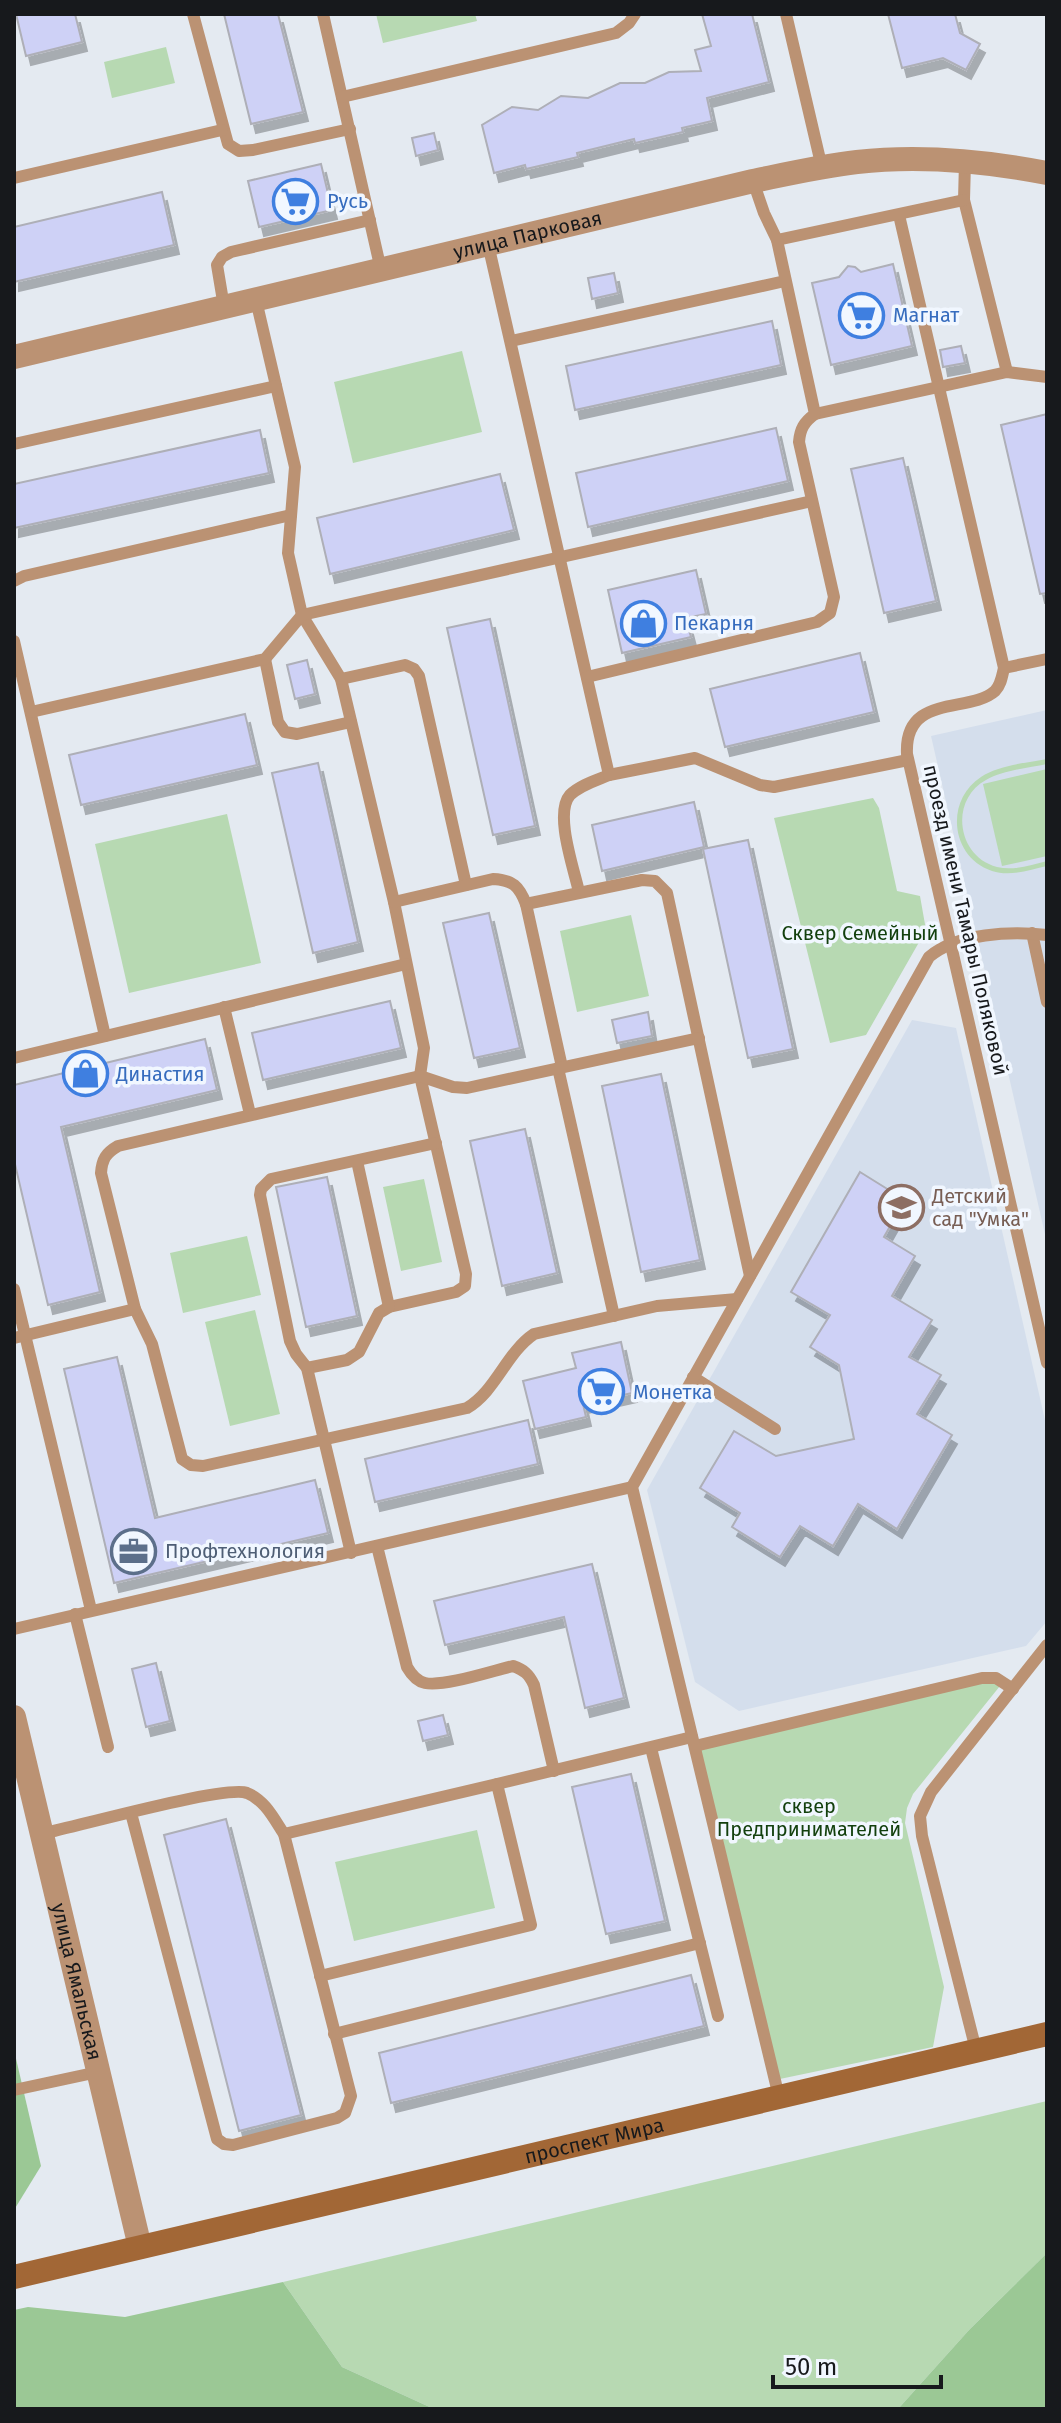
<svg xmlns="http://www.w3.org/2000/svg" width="1061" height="2423" viewBox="0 0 1061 2423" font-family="'Fira Sans',sans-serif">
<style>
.built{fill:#d4deec}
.green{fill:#b7d9b2}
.forest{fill:#9bc895}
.building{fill:#ced1f6;stroke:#aeafb7;stroke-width:2;filter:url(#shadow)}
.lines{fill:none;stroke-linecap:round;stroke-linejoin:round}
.lane{stroke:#bb9273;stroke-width:12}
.street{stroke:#bb9273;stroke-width:24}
.secondary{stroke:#a26736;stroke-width:24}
.labels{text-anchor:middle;stroke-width:7;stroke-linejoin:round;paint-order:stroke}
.shop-label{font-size:20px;fill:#366cbe;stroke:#f1f7ff;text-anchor:start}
.street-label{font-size:20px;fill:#17191c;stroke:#f1f7ff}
.park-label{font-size:20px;fill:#13400e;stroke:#f1f7ff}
.education-label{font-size:20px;fill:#785e54;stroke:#f1f7ff;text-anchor:start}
.service-label{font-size:20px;fill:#4e5e75;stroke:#f1f7ff;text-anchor:start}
</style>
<defs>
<filter id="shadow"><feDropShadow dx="5" dy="9" stdDeviation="0" flood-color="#0004"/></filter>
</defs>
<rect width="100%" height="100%" fill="#e4eaf1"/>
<!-- built -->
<g class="built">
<path d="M1047 710V1243L931 736Z"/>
<path d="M912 1020 956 1028 1047 1429V1621L1026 1646 739 1711 695 1682 647 1490Z"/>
</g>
<!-- green -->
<g class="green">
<path d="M376 14H475L477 21 383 43Z"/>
<path d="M166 47 175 83 112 98 104 62Z"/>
<path d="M462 351 482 432 353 463 334 382Z"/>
<path d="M1047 759V764C1028 768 1004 770 986 780 949 800 957 857 997 867 1014 871 1031 865 1047 861V866C1029 870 1010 877 992 871 950 857 945 800 981 777 999 765 1026 763 1047 759Z"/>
<path d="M1047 769V856L1002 866 983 784Z"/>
<path d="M873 798 879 808 897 891 920 896 926 930 866 1035 830 1043 774 818Z"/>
<path d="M227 814 261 963 129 993 95 844Z"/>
<path d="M631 915 649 996 577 1012 560 931Z"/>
<path d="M424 1179 442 1262 401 1271 383 1187Z"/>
<path d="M247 1236 261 1295 183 1313 170 1253Z"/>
<path d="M255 1310 280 1414 230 1426 205 1322Z"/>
<path d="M969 1681H1004L913 1794 907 1808 905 1823 944 1987 933 2047 775 2080 695 1746Z"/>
<path d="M477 1830 495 1908 354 1941 335 1862Z"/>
<path d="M1047 2101V2253L969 2330 898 2409H434L342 2367 283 2282Z"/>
</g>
<!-- forest -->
<g class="forest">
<path d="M14 2050 41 2166 14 2210Z"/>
<path d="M1047 2253V2409H898L969 2330Z"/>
<path d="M283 2282 342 2367 434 2409H14V2310L28 2307 125 2317Z"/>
</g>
<!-- building -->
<g class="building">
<path d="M16 14H75L82 42 26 56Z"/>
<path d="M224 14H278L303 112 251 124Z"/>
<path d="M702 14H752L769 82 707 98 712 121 682 128 683 132 635 143 634 139 577 153 578 157 526 169 525 165 494 173 482 125 512 107 538 110 561 96 588 98 620 83H645L669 72 701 71 695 50 711 46Z"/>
<path d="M888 14H955L960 33 980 44 966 70 943 58 902 68Z"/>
<path d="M434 133 438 150 416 156 412 138Z"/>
<path d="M321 164 332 210 259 227 248 181Z"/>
<path d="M162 192 174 245 14 282V227Z"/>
<path d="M893 264 912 346 831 365 812 283 839 277 848 266 855 267 861 272Z"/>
<path d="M614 273 618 293 592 299 588 278Z"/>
<path d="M772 321 781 365 575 410 566 366Z"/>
<path d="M961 346 965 363 943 367 940 350Z"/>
<path d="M1047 414V593L1040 594 1001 425Z"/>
<path d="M776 428 788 481 588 527 576 473Z"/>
<path d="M260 430 269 473 14 528V484Z"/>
<path d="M903 458 936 601 884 613 851 469Z"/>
<path d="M500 474 514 530 330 574 317 518Z"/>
<path d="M696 570 706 614 686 618 691 637 622 653 608 590Z"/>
<path d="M490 619 535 826 493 835 447 628Z"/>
<path d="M860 653 874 712 725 747 710 689Z"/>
<path d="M307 660 315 694 295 699 287 665Z"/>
<path d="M245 714 257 765 81 805 69 755Z"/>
<path d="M318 763 358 942 313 953 272 773Z"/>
<path d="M694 802 704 847 602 871 592 825Z"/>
<path d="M748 840 793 1049 748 1058 703 849Z"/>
<path d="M489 913 520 1048 474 1058 443 923Z"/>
<path d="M390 1001 401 1048 263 1080 252 1033Z"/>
<path d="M648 1012 652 1036 617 1043 612 1020Z"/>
<path d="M205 1039 217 1090 61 1127 100 1292 48 1305 14 1160V1085Z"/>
<path d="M661 1074 700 1260 641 1272 602 1086Z"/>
<path d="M525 1129 557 1273 502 1286 470 1141Z"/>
<path d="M860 1172 905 1200 884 1237 915 1256 892 1296 932 1320 909 1357 941 1375 917 1414 952 1435 897 1529 858 1504 833 1546 800 1526 780 1557 732 1527 740 1513 700 1488 734 1431 776 1456 854 1439 839 1365 810 1347 830 1315 791 1292Z"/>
<path d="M327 1177 357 1316 306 1327 276 1187Z"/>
<path d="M621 1342 632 1393 583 1404 586 1417 535 1429 523 1381 576 1368 572 1353Z"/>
<path d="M117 1357 155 1518 315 1480 328 1533 114 1583 64 1369Z"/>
<path d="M528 1420 538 1464 375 1502 365 1459Z"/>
<path d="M592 1564 624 1698 585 1708 564 1617 445 1645 434 1601Z"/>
<path d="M156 1663 170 1721 146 1727 132 1669Z"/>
<path d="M443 1715 448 1735 423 1741 418 1721Z"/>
<path d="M631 1774 665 1921 606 1934 572 1787Z"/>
<path d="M226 1819 301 2115 239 2131 164 1835Z"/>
<path d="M691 1975 704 2026 391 2103 379 2053Z"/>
</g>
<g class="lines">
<!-- lane -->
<g class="lane">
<path d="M193 14 228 144 239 151 253 150 350 129"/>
<path d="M323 14 381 270"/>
<path d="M786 14 822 168"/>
<path d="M342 97 616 33 629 23 635 14"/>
<path d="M965 162 964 200 1007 372"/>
<path d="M14 178 222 130"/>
<path d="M899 215 1004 668C1002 676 1001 685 995 691 969 714 904 693 907 754L1047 1363"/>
<path d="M777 240 964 200"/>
<path d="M488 244 609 775C597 780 580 785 570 795 554 813 574 869 579 892"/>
<path d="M256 300 295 467 288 553 302 615 341 679 394 902 424 1048 420 1076 466 1274 465 1286 456 1292 389 1307 379 1313 359 1352 347 1360 307 1368"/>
<path d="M224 307 217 265 222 257 231 252 370 220"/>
<path d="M511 341 785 281"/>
<path d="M815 414 1007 372 1047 377"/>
<path d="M14 444 276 386"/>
<path d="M14 581 24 576 291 515"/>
<path d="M14 641 105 1036"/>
<path d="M265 659 278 722 285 732 297 734 351 722"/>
<path d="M1004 668 1047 659"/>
<path d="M587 677 817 622 830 613 834 597 799 442C800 429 804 422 815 414L777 240 764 213 753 181"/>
<path d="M341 679 405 665 414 669 419 676 466 885"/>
<path d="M31 712 265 659 302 615 812 501"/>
<path d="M609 775 695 758 760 785 774 787 908 760"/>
<path d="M394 902 493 879C513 880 519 886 526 904L642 880 655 881 667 893 750 1276"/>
<path d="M526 904 562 1067"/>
<path d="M1032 933 1047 1002"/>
<path d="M224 1007 250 1114"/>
<path d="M14 1058 406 964"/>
<path d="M558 1068 614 1316"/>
<path d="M357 1161 389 1307"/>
<path d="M14 1289 91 1610"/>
<path d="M135 1309 152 1344 182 1459 191 1465 203 1466 467 1408C496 1391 506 1353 534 1334L657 1306 737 1299"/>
<path d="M14 1338 135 1309 101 1173C102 1159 106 1153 118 1146L420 1076 453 1087 467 1088 699 1038"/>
<path d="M693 1377 775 1429"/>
<path d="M377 1546 407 1667C411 1674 416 1681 425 1683 444 1687 492 1671 513 1666 524 1670 529 1674 534 1685L554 1771"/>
<path d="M351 1553 307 1368 296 1354 290 1341 260 1195 261 1189 271 1179 436 1143"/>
<path d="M75 1614 108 1747"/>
<path d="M14 1629 632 1487"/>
<path d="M695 1746 982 1678H996L1013 1689"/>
<path d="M651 1748 718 2016"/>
<path d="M497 1784 692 1737"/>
<path d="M41 1834C74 1827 225 1785 247 1793 265 1800 274 1819 284 1834L351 2096 345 2113 337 2118 233 2145 224 2144 217 2139 131 1813"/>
<path d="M284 1834 497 1784 531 1925 320 1976"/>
<path d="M334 2034 700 1943"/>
<path d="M976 2050 922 1836 920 1816 931 1792 1047 1645"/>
<path d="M14 2090 98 2072"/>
<path d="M779 2097 632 1487 929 957C957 933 1011 931 1047 935"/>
</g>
<!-- street -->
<g class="street">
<path id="s1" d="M14 357 753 181C787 174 822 166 857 162 919 155 985 161 1047 173"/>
<path id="s2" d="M14 1717 140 2247"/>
</g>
<!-- secondary -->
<path class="secondary" id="s3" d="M14 2277 1047 2034"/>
</g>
<!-- icons -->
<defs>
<symbol id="supermarket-ring" viewBox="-11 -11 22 22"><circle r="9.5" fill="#f1f7ff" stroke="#3f7fe0" stroke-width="1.5"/><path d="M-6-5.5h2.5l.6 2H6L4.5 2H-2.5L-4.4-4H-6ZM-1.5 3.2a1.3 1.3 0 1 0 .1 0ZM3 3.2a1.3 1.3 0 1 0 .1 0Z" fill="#3f7fe0"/></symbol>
<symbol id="shop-ring" viewBox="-11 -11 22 22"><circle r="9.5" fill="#f1f7ff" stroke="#3f7fe0" stroke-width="1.5"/><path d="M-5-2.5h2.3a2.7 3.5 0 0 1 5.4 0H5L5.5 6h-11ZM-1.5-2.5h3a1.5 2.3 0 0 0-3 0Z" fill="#3f7fe0"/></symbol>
<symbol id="school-ring" viewBox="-11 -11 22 22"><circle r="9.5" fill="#f1f7ff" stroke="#8d6e63" stroke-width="1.5"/><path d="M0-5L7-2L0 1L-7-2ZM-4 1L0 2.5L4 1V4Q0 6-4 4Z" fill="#8d6e63"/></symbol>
<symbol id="office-ring" viewBox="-11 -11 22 22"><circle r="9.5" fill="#f1f7ff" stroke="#5c6f8a" stroke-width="1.5"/><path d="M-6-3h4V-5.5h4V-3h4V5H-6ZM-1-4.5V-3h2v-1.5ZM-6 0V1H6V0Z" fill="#5c6f8a"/></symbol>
</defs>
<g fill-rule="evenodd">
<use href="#supermarket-ring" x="270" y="176" width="51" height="51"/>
<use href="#supermarket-ring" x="836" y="290" width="51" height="51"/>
<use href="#shop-ring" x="618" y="598" width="51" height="51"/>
<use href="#shop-ring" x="60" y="1048" width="51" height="51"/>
<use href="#school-ring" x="876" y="1182" width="51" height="51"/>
<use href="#supermarket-ring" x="576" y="1366" width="51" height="51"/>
<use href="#office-ring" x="108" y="1526" width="51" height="51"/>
</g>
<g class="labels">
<!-- shop labels -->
<g class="shop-label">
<text x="327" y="208">Русь</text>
<text x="893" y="322">Магнат</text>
<text x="674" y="630">Пекарня</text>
<text x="116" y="1081">Династия</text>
<text x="633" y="1399">Монетка</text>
</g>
<!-- street labels -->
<g class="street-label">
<text dy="7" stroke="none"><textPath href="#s1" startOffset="528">улица Парковая</textPath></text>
<text transform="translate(966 920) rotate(77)" y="7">проезд имени Тамары Поляковой</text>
<text dy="7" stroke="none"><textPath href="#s2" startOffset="272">улица Ямальская</textPath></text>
<text dy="7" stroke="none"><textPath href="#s3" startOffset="596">проспект Мира</textPath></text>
</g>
<!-- park labels -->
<g class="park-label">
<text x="860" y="940">Сквер Семейный</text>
<text x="809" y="1813">сквер<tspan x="809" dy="23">Предпринимателей</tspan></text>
</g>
<!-- education labels -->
<g class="education-label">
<text x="932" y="1203">Детский<tspan x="932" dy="23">сад "Умка"</tspan></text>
</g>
<!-- service labels -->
<g class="service-label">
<text x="165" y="1558">Профтехнология</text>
</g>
</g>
<!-- border -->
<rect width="1061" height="2423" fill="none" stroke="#17191c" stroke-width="32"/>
<!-- scale -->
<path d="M773 2375v12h168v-12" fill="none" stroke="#17191c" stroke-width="4"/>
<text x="785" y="2375" font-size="24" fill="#17191c" stroke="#f1f7ff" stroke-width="6" paint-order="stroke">50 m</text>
</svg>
